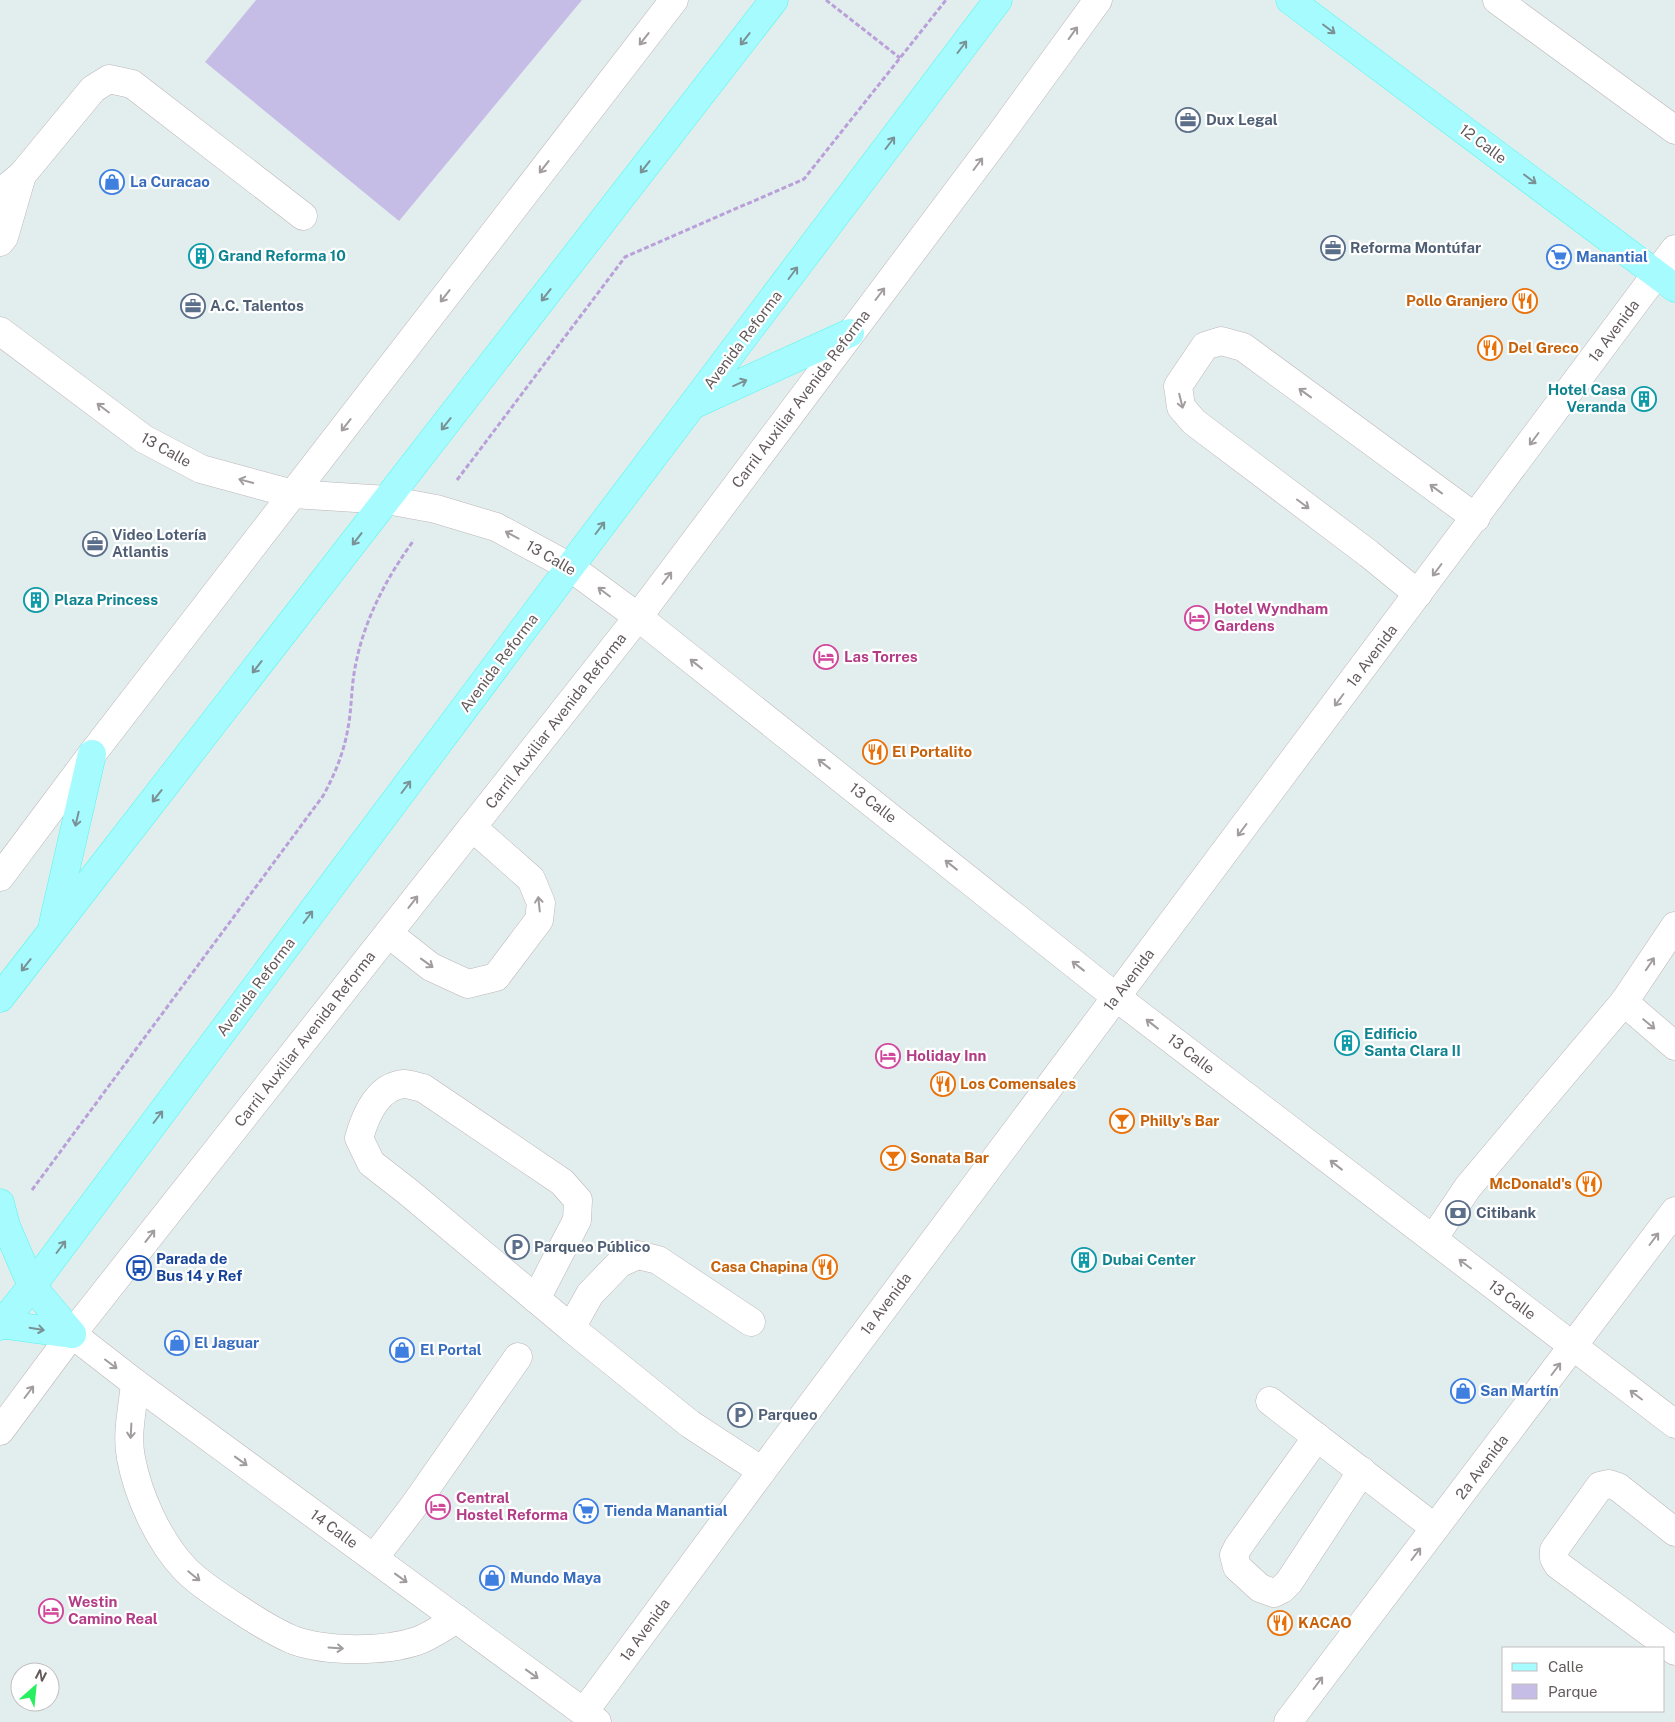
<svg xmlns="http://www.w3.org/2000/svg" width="1675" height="1722" viewBox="0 0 1675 1722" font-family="'Public Sans',sans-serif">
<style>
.green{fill:#c6bde7}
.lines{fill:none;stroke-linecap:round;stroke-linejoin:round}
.minor-casing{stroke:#bdb5b6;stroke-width:29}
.major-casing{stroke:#53f6ea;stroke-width:29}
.path{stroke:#baa0d9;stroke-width:3;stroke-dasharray:5 2.5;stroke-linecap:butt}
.minor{stroke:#fff;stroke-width:28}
.major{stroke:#a6fbff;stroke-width:28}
.oneway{stroke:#7a9295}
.oneway2{stroke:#a19c9d}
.labels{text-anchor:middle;stroke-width:4.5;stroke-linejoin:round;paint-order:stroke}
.service-label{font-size:15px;font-weight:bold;fill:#4e5e75;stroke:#fff;text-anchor:start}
.street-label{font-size:15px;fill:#635a5c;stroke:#fff}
.shop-label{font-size:15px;font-weight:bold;fill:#366cbe;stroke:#fff;text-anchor:start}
.culture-label{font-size:15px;font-weight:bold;fill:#0d838f;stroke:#fff;text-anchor:start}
.food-label{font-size:15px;font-weight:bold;fill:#c56008;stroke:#fff;text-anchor:start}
.hotel-label{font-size:15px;font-weight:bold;fill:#b23c85;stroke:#fff;text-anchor:start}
.transit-label{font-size:15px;font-weight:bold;fill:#164399;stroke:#fff;text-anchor:start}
</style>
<rect width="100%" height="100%" fill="#e2eeee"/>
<!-- green -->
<path class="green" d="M256 0H582L399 221 205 62Z"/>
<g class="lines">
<defs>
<g id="minor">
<path d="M1497 0 1675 130"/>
<path d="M22 175 93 89 109 79 132 84 303 216"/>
<path d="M0 193 22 175 4 237 0 242"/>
<path d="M0 331 144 439 201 469 293 494 387 500 436 509 496 527 570 567 638 617 1116 997 1675 1424"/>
<path d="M1418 594 1369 554 1194 422 1181 407 1178 386 1205 346 1221 341 1243 347 1476 518"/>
<path d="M0 877 92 754 674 0"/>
<path d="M389 934 431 967 468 984 496 977 539 920 541 903 531 879 472 827"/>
<path d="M1624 1002 1675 1046"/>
<path d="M1433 1239 1468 1187 1624 1002 1675 926"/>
<path d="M536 1299 577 1220 578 1200 562 1182 423 1088C417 1087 410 1084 404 1084 377 1086 365 1117 359 1138L371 1163 407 1191 571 1328"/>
<path d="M751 1322 658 1260 638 1255 620 1263 590 1294 571 1328 690 1424 762 1471"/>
<path d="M72 1334 135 1383 597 1722"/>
<path d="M135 1383C133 1407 126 1434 131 1458 138 1496 159 1542 186 1570 200 1584 220 1597 237 1608 255 1620 274 1632 293 1640 326 1652 384 1652 417 1641 431 1636 444 1626 457 1619"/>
<path d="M1270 1401 1435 1528"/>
<path d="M0 1431 72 1334 638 617 999 136 1098 0"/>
<path d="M1317 1437 1238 1547 1234 1555 1237 1567 1260 1588 1274 1593 1282 1589 1289 1582 1362 1471"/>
<path d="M1675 1532 1618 1487 1609 1484 1600 1486 1554 1550V1558L1558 1565 1675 1651"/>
<path d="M374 1558 413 1507 518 1357"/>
<path d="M584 1712 762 1471 1675 249"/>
<path d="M1288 1722 1675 1211"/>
</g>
<g id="major">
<path d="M1290 0 1675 288"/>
<path d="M697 403 850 333"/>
<path d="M53 924 92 754"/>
<path d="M0 998 774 0"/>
<path d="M0 1203 6 1226 32 1286 72 1334"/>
<path d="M0 1324 72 1334"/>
<path d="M0 1326 32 1286 570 567 998 0"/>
</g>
</defs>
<!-- minor casing -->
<use href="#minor" class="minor-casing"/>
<!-- major casing -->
<use href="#major" class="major-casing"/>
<!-- path -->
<g class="path">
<path d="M826 0 900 58"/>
<path d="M457 480 625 257 804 179 946 0"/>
<path d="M32 1190 323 796C335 774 344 752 348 728 352 707 351 685 356 663 365 618 387 577 414 540"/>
</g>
<!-- minor -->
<use href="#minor" class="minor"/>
<!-- major -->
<use href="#major" class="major"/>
</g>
<!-- one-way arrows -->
<defs><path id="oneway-shaft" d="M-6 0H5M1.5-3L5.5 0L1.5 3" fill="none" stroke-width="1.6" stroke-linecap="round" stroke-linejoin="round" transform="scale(1.25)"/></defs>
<g class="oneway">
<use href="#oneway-shaft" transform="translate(1329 29) rotate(37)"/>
<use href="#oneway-shaft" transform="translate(745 39) rotate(128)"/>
<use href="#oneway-shaft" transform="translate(962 47) rotate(-53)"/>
<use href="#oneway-shaft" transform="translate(890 143) rotate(-53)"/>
<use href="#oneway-shaft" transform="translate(645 167) rotate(128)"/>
<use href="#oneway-shaft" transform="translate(1530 179) rotate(37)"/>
<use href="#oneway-shaft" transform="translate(793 273) rotate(-53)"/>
<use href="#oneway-shaft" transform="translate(546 295) rotate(128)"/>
<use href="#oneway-shaft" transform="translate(740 383) rotate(-24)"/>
<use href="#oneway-shaft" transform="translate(446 424) rotate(128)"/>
<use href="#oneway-shaft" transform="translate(600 528) rotate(-53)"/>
<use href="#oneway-shaft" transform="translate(357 539) rotate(128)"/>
<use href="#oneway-shaft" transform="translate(257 667) rotate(128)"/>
<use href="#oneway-shaft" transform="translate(406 787) rotate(-53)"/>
<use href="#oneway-shaft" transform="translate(157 796) rotate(128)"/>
<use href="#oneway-shaft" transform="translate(77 819) rotate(103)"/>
<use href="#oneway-shaft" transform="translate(308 917) rotate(-53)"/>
<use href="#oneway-shaft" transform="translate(26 965) rotate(128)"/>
<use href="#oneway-shaft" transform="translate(158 1117) rotate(-53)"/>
<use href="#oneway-shaft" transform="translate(61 1247) rotate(-53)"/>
<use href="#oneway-shaft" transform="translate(37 1329) rotate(9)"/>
</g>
<g class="oneway2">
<use href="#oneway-shaft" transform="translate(1073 33) rotate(-54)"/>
<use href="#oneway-shaft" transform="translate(644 39) rotate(128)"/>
<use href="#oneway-shaft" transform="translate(978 164) rotate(-53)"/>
<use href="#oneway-shaft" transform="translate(544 167) rotate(128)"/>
<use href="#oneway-shaft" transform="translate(880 294) rotate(-53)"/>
<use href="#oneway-shaft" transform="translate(445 296) rotate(128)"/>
<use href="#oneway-shaft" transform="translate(1305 393) rotate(-144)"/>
<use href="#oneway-shaft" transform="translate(1181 401) rotate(76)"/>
<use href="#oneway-shaft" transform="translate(103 408) rotate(-143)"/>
<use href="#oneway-shaft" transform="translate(346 425) rotate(128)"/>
<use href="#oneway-shaft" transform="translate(1534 439) rotate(127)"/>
<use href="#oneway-shaft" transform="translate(246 481) rotate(-165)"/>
<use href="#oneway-shaft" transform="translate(1436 489) rotate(-144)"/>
<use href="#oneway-shaft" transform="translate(1303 504) rotate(37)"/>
<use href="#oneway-shaft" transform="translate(512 535) rotate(-152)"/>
<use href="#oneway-shaft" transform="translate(1437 570) rotate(127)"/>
<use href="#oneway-shaft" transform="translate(667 578) rotate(-53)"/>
<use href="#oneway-shaft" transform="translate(604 592) rotate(-143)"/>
<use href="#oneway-shaft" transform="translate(696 664) rotate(-142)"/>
<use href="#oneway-shaft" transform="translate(1339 700) rotate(127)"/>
<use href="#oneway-shaft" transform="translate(824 764) rotate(-142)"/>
<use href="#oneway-shaft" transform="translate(1242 830) rotate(127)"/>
<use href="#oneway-shaft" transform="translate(951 865) rotate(-142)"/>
<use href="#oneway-shaft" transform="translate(413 902) rotate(-52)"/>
<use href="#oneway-shaft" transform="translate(539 904) rotate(-96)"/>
<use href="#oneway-shaft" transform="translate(427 963) rotate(36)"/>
<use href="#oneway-shaft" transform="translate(1650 964) rotate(-56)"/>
<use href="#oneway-shaft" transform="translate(1078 966) rotate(-142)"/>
<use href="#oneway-shaft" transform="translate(1152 1024) rotate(-142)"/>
<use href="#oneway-shaft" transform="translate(1649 1024) rotate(40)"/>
<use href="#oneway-shaft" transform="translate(1336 1165) rotate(-142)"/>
<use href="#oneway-shaft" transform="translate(150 1236) rotate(-52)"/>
<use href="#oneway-shaft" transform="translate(1654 1239) rotate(-53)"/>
<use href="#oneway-shaft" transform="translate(1465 1264) rotate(-143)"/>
<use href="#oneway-shaft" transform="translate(111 1364) rotate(37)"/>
<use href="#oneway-shaft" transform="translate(1556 1369) rotate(-53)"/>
<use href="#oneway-shaft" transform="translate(29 1392) rotate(-53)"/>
<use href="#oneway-shaft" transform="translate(1636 1395) rotate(-143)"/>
<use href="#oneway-shaft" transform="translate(131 1431) rotate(93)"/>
<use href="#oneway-shaft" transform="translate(241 1461) rotate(36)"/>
<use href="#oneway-shaft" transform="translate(1416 1554) rotate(-53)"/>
<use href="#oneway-shaft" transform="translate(194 1576) rotate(39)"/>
<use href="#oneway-shaft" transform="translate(401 1578) rotate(36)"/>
<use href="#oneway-shaft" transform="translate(336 1648) rotate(4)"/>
<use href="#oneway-shaft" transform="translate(532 1674) rotate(36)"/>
<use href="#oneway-shaft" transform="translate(1318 1683) rotate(-53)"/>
</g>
<!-- icons -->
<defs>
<symbol id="office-ring" viewBox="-11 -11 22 22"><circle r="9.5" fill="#fff" stroke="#5c6f8a" stroke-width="1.5"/><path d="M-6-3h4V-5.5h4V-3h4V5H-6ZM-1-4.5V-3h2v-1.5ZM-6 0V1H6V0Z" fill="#5c6f8a"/></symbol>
<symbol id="shop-ring" viewBox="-11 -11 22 22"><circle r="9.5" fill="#fff" stroke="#3f7fe0" stroke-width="1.5"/><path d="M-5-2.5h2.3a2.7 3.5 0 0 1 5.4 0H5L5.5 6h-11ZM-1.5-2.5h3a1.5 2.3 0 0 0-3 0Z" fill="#3f7fe0"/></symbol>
<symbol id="building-ring" viewBox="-11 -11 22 22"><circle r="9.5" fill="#fff" stroke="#0f9aa8" stroke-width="1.5"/><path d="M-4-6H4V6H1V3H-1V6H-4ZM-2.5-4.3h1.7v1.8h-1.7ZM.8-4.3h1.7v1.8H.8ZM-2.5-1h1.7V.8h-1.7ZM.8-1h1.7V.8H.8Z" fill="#0f9aa8"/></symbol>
<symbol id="supermarket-ring" viewBox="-11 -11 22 22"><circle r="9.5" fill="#fff" stroke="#3f7fe0" stroke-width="1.5"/><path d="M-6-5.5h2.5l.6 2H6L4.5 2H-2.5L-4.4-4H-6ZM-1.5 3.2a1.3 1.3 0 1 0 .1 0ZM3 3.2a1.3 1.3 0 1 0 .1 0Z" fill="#3f7fe0"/></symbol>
<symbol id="restaurant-ring" viewBox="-11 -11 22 22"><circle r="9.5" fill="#fff" stroke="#e8710a" stroke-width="1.5"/><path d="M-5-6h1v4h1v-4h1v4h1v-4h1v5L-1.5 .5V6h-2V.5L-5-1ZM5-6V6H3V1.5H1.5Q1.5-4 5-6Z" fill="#e8710a"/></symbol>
<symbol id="hotel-ring" viewBox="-11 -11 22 22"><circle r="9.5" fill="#fff" stroke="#d1479c" stroke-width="1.5"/><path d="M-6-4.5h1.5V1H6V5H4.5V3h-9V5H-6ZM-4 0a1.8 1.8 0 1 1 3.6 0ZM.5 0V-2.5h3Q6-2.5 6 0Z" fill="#d1479c"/></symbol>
<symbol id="bar-ring" viewBox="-11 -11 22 22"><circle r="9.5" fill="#fff" stroke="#e8710a" stroke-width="1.5"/><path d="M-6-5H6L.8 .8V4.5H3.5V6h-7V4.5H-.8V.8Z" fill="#e8710a"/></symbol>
<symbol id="bank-ring" viewBox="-11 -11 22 22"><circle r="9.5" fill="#fff" stroke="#5c6f8a" stroke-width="1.5"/><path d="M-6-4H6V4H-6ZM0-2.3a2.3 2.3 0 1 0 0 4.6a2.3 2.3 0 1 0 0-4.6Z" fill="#5c6f8a"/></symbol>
<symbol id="parking-ring" viewBox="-11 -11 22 22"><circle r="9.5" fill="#fff" stroke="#5c6f8a" stroke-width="1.5"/><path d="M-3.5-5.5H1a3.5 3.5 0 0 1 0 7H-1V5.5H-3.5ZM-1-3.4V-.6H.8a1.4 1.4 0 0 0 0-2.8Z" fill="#5c6f8a"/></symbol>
<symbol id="bus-ring" viewBox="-11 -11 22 22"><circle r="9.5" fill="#fff" stroke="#1a4fb4" stroke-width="1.5"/><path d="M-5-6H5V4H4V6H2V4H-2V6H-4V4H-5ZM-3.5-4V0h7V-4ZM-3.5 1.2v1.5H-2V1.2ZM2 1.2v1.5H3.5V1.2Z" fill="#1a4fb4"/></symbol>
</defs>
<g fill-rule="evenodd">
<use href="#office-ring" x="1174" y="106" width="28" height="28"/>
<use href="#shop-ring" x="98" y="168" width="28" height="28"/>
<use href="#office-ring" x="1319" y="234" width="28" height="28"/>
<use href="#building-ring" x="187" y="242" width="28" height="28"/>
<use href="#supermarket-ring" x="1545" y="243" width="28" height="28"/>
<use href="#restaurant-ring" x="1511" y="287" width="28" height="28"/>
<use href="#office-ring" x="179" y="292" width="28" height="28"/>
<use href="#restaurant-ring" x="1476" y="334" width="28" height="28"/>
<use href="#building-ring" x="1630" y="385" width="28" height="28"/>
<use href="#office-ring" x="81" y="530" width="28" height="28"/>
<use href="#building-ring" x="22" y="586" width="28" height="28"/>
<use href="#hotel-ring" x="1183" y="604" width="28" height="28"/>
<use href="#hotel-ring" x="812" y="643" width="28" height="28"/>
<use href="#restaurant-ring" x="861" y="738" width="28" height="28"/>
<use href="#building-ring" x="1333" y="1029" width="28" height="28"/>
<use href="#hotel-ring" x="874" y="1042" width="28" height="28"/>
<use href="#restaurant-ring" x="929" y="1070" width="28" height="28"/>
<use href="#bar-ring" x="1108" y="1107" width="28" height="28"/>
<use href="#bar-ring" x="879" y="1144" width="28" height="28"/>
<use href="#restaurant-ring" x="1575" y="1170" width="28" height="28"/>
<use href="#bank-ring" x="1444" y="1199" width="28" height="28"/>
<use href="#parking-ring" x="503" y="1233" width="28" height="28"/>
<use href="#building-ring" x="1070" y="1246" width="28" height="28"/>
<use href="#restaurant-ring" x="811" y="1253" width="28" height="28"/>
<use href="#bus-ring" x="125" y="1254" width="28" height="28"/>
<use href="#shop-ring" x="163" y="1329" width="28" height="28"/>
<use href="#shop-ring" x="388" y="1336" width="28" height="28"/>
<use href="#shop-ring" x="1449" y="1377" width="28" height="28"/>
<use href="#parking-ring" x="726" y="1401" width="28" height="28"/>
<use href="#hotel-ring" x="424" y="1493" width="28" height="28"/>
<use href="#supermarket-ring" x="572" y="1497" width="28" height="28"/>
<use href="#shop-ring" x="478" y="1564" width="28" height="28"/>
<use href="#hotel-ring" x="37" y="1597" width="28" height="28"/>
<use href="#restaurant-ring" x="1266" y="1609" width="28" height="28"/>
</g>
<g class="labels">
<!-- service labels -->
<g class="service-label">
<text x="1206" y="125">Dux Legal</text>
<text x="1350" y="253">Reforma Montúfar</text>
<text x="210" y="311">A.C. Talentos</text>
<text x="112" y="540">Video Lotería<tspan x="112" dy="17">Atlantis</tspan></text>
<text x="1476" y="1218">Citibank</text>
<text x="534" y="1252">Parqueo Público</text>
<text x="758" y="1420">Parqueo</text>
</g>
<!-- street labels -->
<g class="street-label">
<text transform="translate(1483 144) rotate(37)" y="5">12 Calle</text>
<text transform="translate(1614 331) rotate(-53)" y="5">1a Avenida</text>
<text transform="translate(743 340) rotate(-53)" y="5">Avenida Reforma</text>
<text transform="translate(801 399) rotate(-53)" y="5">Carril Auxiliar Avenida Reforma</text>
<text transform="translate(166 450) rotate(29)" y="5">13 Calle</text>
<text transform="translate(551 558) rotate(30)" y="5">13 Calle</text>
<text transform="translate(1372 656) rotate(-53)" y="5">1a Avenida</text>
<text transform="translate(499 663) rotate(-53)" y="5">Avenida Reforma</text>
<text transform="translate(556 721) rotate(-52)" y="5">Carril Auxiliar Avenida Reforma</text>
<text transform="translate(873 803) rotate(38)" y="5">13 Calle</text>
<text transform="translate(1129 980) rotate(-53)" y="5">1a Avenida</text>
<text transform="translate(256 987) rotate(-53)" y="5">Avenida Reforma</text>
<text transform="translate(305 1039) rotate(-52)" y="5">Carril Auxiliar Avenida Reforma</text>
<text transform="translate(1191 1054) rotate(38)" y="5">13 Calle</text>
<text transform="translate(1512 1300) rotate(37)" y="5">13 Calle</text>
<text transform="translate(886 1304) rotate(-53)" y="5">1a Avenida</text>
<text transform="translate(1482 1467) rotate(-53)" y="5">2a Avenida</text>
<text transform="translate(334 1529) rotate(36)" y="5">14 Calle</text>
<text transform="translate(645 1630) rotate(-54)" y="5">1a Avenida</text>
</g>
<!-- shop labels -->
<g class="shop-label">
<text x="130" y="187">La Curacao</text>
<text x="1576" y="262">Manantial</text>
<text x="194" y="1348">El Jaguar</text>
<text x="420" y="1355">El Portal</text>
<text x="1480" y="1396">San Martín</text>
<text x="604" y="1516">Tienda Manantial</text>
<text x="510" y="1583">Mundo Maya</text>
</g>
<!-- culture labels -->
<g class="culture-label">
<text x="218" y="261">Grand Reforma 10</text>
<text x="1626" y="395" text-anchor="end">Hotel Casa<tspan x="1626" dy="17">Veranda</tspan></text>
<text x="54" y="605">Plaza Princess</text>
<text x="1364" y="1039">Edificio<tspan x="1364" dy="17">Santa Clara II</tspan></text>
<text x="1102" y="1265">Dubai Center</text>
</g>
<!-- food labels -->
<g class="food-label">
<text x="1508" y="306" text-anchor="end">Pollo Granjero</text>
<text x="1508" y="353">Del Greco</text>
<text x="892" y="757">El Portalito</text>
<text x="960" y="1089">Los Comensales</text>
<text x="1140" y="1126">Philly's Bar</text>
<text x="910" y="1163">Sonata Bar</text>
<text x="1572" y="1189" text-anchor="end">McDonald's</text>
<text x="808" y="1272" text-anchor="end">Casa Chapina</text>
<text x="1298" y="1628">KACAO</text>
</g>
<!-- hotel labels -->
<g class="hotel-label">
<text x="1214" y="614">Hotel Wyndham<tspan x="1214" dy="17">Gardens</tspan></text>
<text x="844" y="662">Las Torres</text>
<text x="906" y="1061">Holiday Inn</text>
<text x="456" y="1503">Central<tspan x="456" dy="17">Hostel Reforma</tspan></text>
<text x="68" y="1607">Westin<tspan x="68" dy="17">Camino Real</tspan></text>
</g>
<!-- transit labels -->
<g class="transit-label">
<text x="156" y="1264">Parada de<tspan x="156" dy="17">Bus 14 y Ref</tspan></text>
</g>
</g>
<!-- legend -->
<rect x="1502" y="1647" width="162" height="65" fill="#ffffff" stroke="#c1bdbe"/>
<rect x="1512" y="1663" width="25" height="8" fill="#a6fbff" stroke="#c1bdbe"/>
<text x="1548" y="1672" font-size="15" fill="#635a5c">Calle</text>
<rect x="1512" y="1684" width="25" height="15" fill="#c6bde7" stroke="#c1bdbe"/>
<text x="1548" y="1697" font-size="15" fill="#635a5c">Parque</text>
<!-- north arrow -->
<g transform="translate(35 1687) rotate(27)"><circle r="24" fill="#ffffff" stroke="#c1bdbe"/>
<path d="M0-4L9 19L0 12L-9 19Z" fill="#27ef60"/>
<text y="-8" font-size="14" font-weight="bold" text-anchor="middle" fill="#635a5c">N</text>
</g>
</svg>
